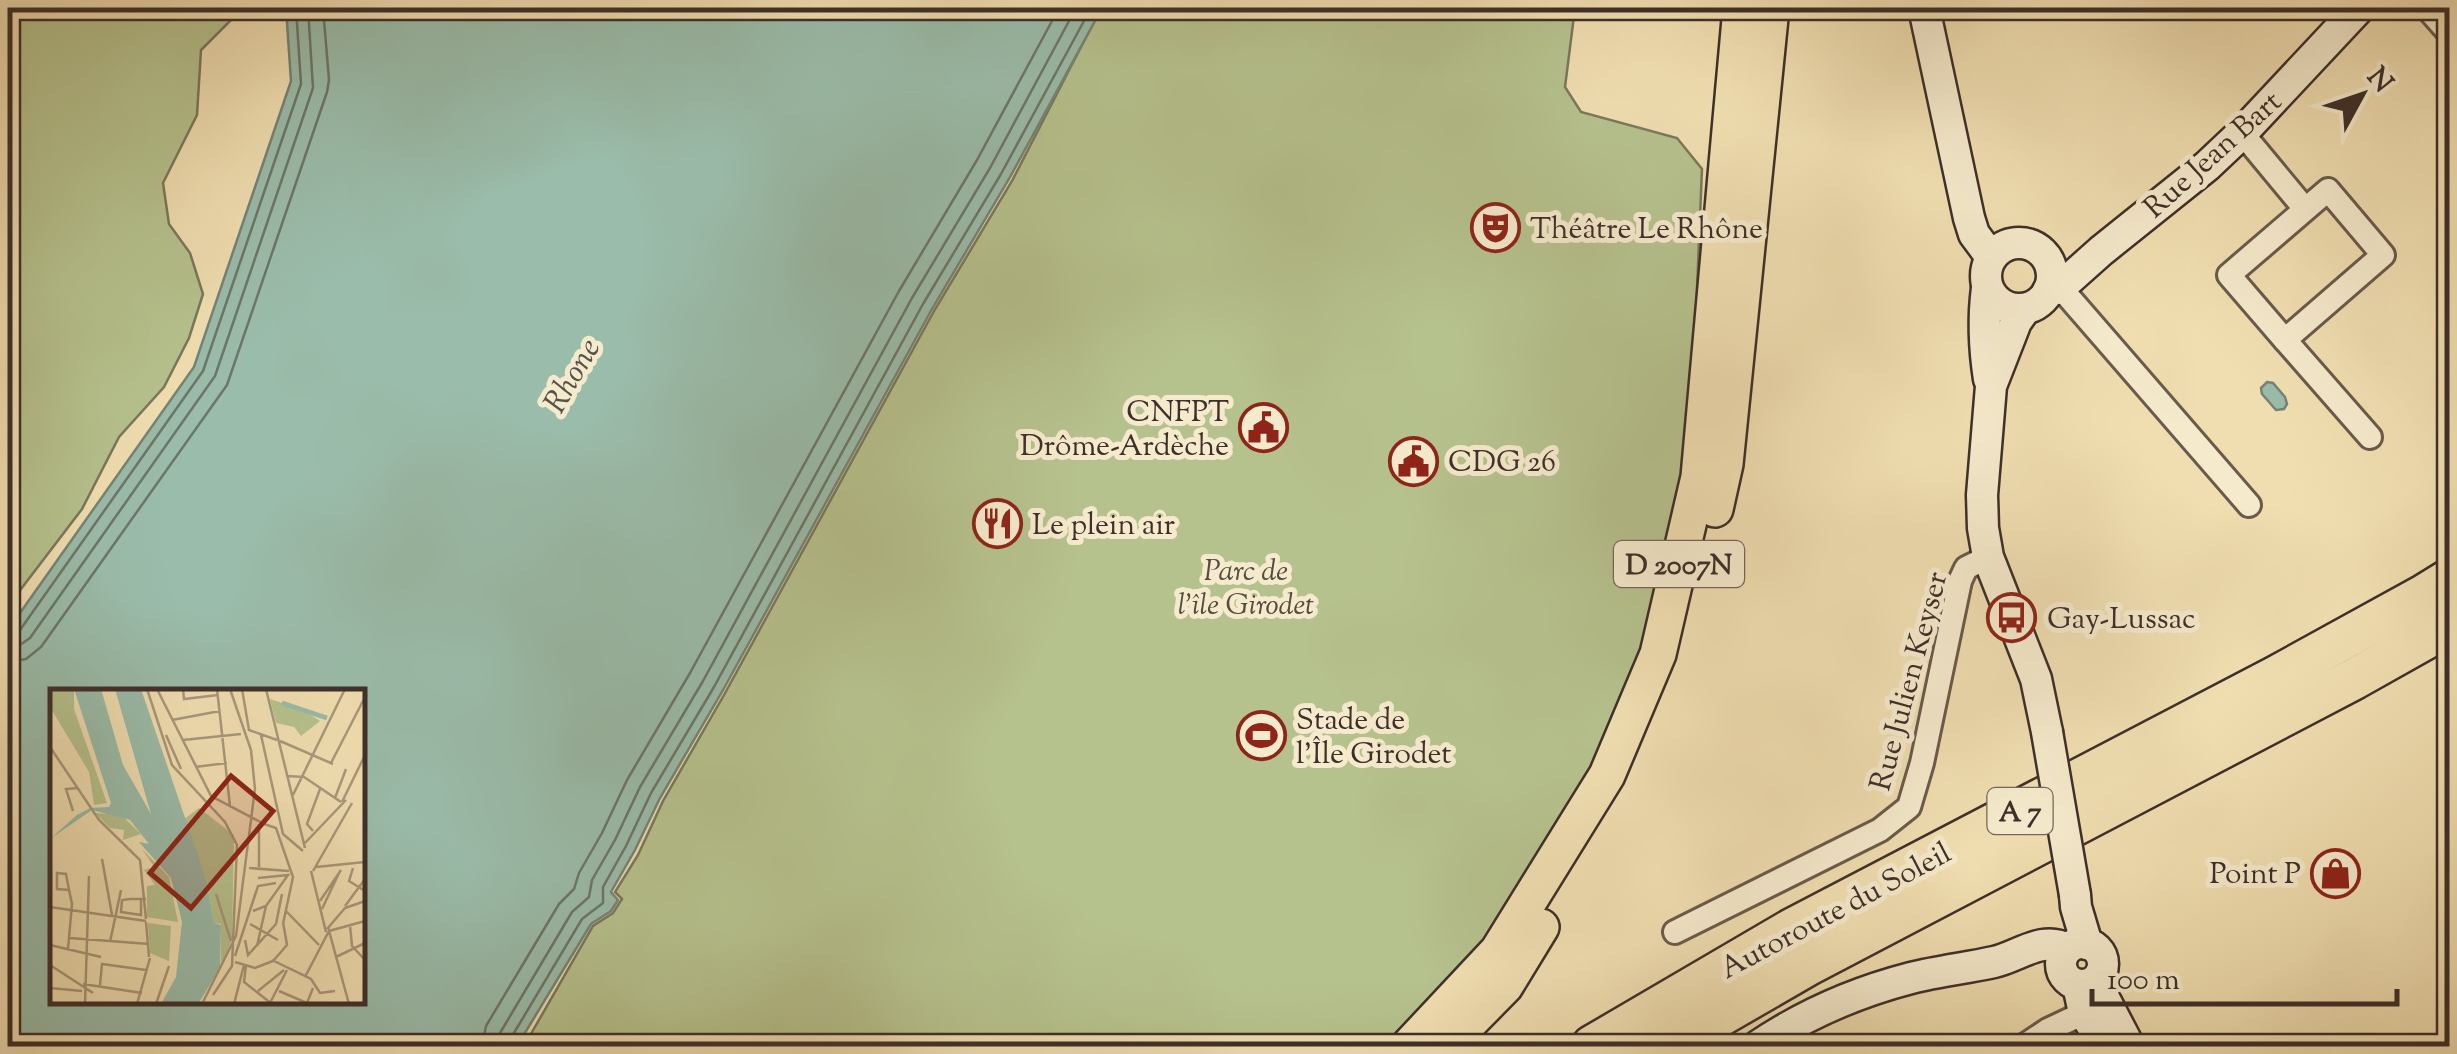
<svg xmlns="http://www.w3.org/2000/svg" width="2457" height="1054" viewBox="0 0 2457 1054" font-family="'Sorts Mill Goudy',serif">
<style>
.green{fill:#b6c28e;stroke:#7a785c;stroke-width:2.5}
.water{fill:#9abcaa;stroke:#758477;stroke-width:2.5;fill-rule:evenodd}
.lines{fill:none;stroke-linecap:round;stroke-linejoin:round}
.shore{stroke:#6c766a;stroke-width:2.5}
.street-casing{stroke:#6a5b4c;stroke-width:28}
.secondary-casing{stroke:#3d2f2a;stroke-width:35}
.primary-casing{stroke:#3d2f2a;stroke-width:40}
.highway-casing{stroke:#3d2f2a;stroke-width:45}
.street{stroke:#f5eacc;stroke-width:22}
.secondary{stroke:#f5eacc;stroke-width:30}
.primary{stroke:#f0deb1;stroke-width:35}
.highway{stroke:#f0deb1;stroke-width:40}
.secondary-bridge-casing{stroke:#3d2f2a;stroke-width:35;stroke-linecap:butt}
.secondary-bridge{stroke:#f5eacc;stroke-width:30}
.labels{text-anchor:middle;stroke-width:10;stroke-linejoin:round;paint-order:stroke}
.shield{fill:#f5eacc;stroke:#74675b;stroke-width:2.5}
.shield-label{font-size:28px;font-weight:bold;fill:#3d2f2a}
.street-label{font-size:30px;fill:#3d2f2a;stroke:#f5eacc}
.poi-label{font-size:30px;fill:#3d2f2a;stroke:#f5eacc;text-anchor:start}
.park-label{font-size:30px;font-style:italic;fill:#554c3e;stroke:#f5eacc}
.water-label{font-size:32px;font-style:italic;fill:#54524a;stroke:#f5eacc}
.inset-river{fill:none;stroke:#9abcaa;stroke-width:5}
.inset-road{fill:none;stroke:#a8987b;stroke-width:2.5}
.view{fill:#8f2418;fill-opacity:0.15;stroke:#8f2418;stroke-width:5}
.inset-edge{fill:none;stroke:#3d2f2a;stroke-width:5}
</style>
<rect width="100%" height="100%" fill="#f0deb1"/>
<filter id="stains"><feTurbulence type="fractalNoise" baseFrequency=".002" numOctaves="4"/><feColorMatrix values="0 0 0 0 .2 0 0 0 0 .09 0 0 0 0 .02 0 0 0 .5 -.17"/></filter>
<radialGradient id="worn" r=".72"><stop offset=".6" stop-color="#630" stop-opacity="0"/><stop offset="1" stop-color="#630" stop-opacity=".3"/></radialGradient>
<!-- green -->
<g class="green">
<path d="M8 8H146L149 11 151 8H236L233 18 201 50 197 115 163 183 169 224 190 253 203 294 189 338 164 387 119 437 82 509 8 606Z"/>
<path d="M1101 8H1575L1565 87 1581 112 1677 138 1702 169 1697 289 1699 477 1607 775 1409 1046H524L593 926 613 913 622 899 615 892 638 855 663 801 724 695 934 311 1012 181Z"/>
</g>
<!-- water -->
<g class="water">
<path d="M286 8H1102L1009 179 932 309 722 692 660 798 635 850 611 892 618 900 611 911 591 924 517 1046H8V630L194 367 291 81ZM52 692H362V1002H52Z"/>
<path d="M2267 382 2273 383 2285 397 2287 404 2284 409 2276 410 2262 394 2261 388Z"/>
</g>
<g class="lines">
<!-- shore -->
<g class="shore">
<path d="M8 635 15 634 20 630 203 371 301 84 296 8"/>
<path d="M8 647 20 645 30 638 215 376 313 88 308 8"/>
<path d="M8 662 26 659 41 647 227 385 327 92 329 80 323 8"/>
<path d="M482 1046 486 1026 559 904 574 889 579 873 602 833 627 780 690 673 899 291 977 160 1059 8"/>
<path d="M497 1046 500 1033 572 912 589 897 592 880 615 840 640 787 703 681 912 298 990 168 1076 8"/>
<path d="M510 1046 511 1038 582 919 603 903V887L626 846 651 793 714 687 923 304 1001 174 1091 8"/>
</g>
<defs>
<g id="street">
<path d="M2427 8 2450 34"/>
<path d="M2242 133 2305 209"/>
<path d="M2328 190 2383 255 2285 340 2229 275Z"/>
<path d="M2048 291 2066 294 2249 505"/>
<path d="M2285 340 2370 437"/>
<path d="M1675 932 1880 830 1909 807 1922 763 1960 581 1966 568 1988 557"/>
<path d="M2024 1046 2048 1030 2084 1013 2091 1003"/>
</g>
<g id="secondary">
<path d="M1924 8 1969 218 1974 234 1991 257"/>
<circle cx="2019" cy="276" r="33"/>
<path d="M1987 288C1983 319 1984 347 1989 379"/>
<path d="M2048 291 2064 284 2101 251 2207 166 2242 133 2359 8"/>
<path d="M2025 309 2016 322 1991 386 1982 495 1983 528 1988 557 2036 679 2047 732"/>
<path d="M2075 895 2076 907 2087 944"/>
<circle cx="2082" cy="964" r="21"/>
<path d="M2095 981 2129 1046"/>
<path d="M2078 985 2084 1013 2105 1046"/>
<path d="M1758 1046C1804 1015 1857 992 1911 978 1938 971 1967 968 1994 962 2018 957 2042 935 2067 949"/>
</g>
<g id="primary">
<path d="M1715 509 1725 464 1771 8"/>
<path d="M1409 1046 1498 951 1607 775 1658 654 1699 477 1741 8"/>
<path d="M1446 1046 1505 986 1541 927"/>
</g>
<g id="highway">
<path d="M1592 1046 1792 929 2275 677 2424 595 2450 579"/>
<path d="M1668 1046 1810 964 2354 679 2450 625"/>
</g>
</defs>
<!-- street casing -->
<use href="#street" class="street-casing"/>
<!-- secondary casing -->
<use href="#secondary" class="secondary-casing"/>
<!-- primary casing -->
<use href="#primary" class="primary-casing"/>
<!-- highway casing -->
<use href="#highway" class="highway-casing"/>
<!-- street -->
<use href="#street" class="street"/>
<!-- secondary -->
<use href="#secondary" class="secondary"/>
<!-- primary -->
<use href="#primary" class="primary"/>
<!-- highway -->
<use href="#highway" class="highway"/>
<defs>
<path id="secondary-bridge" d="M2047 732 2075 895"/>
</defs>
<!-- secondary-bridge casing -->
<use href="#secondary-bridge" class="secondary-bridge-casing"/>
<!-- secondary-bridge -->
<use href="#secondary-bridge" class="secondary-bridge"/>
</g>
<!-- icons -->
<defs>
<symbol id="theatre-ring" viewBox="-11 -11 22 22"><circle r="9.5" fill="#f5eacc" stroke="#8f2418" stroke-width="1.5"/><path d="M-5-5.5Q0-4 5-5.5V0Q5 5 0 6Q-5 5-5 0ZM-3.3-2.5H-1v1.5H-3.3ZM1-2.5H3.3v1.5H1ZM-2.8 1Q0 5.5 2.8 1Z" fill="#8f2418"/></symbol>
<symbol id="civic-ring" viewBox="-11 -11 22 22"><circle r="9.5" fill="#f5eacc" stroke="#8f2418" stroke-width="1.5"/><path d="M-.6-6.5H3V-4.5H.6V-3L4-1V1h2V6H-6V1h2V-1L-.6-3ZM-1.2 2.5V6h2.4V2.5Z" fill="#8f2418"/></symbol>
<symbol id="restaurant-ring" viewBox="-11 -11 22 22"><circle r="9.5" fill="#f5eacc" stroke="#8f2418" stroke-width="1.5"/><path d="M-5-6h1v4h1v-4h1v4h1v-4h1v5L-1.5 .5V6h-2V.5L-5-1ZM5-6V6H3V1.5H1.5Q1.5-4 5-6Z" fill="#8f2418"/></symbol>
<symbol id="bus-ring" viewBox="-11 -11 22 22"><circle r="9.5" fill="#f5eacc" stroke="#8f2418" stroke-width="1.5"/><path d="M-5-6H5V4H4V6H2V4H-2V6H-4V4H-5ZM-3.5-4V0h7V-4ZM-3.5 1.2v1.5H-2V1.2ZM2 1.2v1.5H3.5V1.2Z" fill="#8f2418"/></symbol>
<symbol id="stadium-ring" viewBox="-11 -11 22 22"><circle r="9.5" fill="#f5eacc" stroke="#8f2418" stroke-width="1.5"/><path d="M0-5a6.5 5 0 1 0 0 10a6.5 5 0 1 0 0-10ZM-3.5-1.8h7v3.6h-7Z" fill="#8f2418"/></symbol>
<symbol id="shop-ring" viewBox="-11 -11 22 22"><circle r="9.5" fill="#f5eacc" stroke="#8f2418" stroke-width="1.5"/><path d="M-5-2.5h2.3a2.7 3.5 0 0 1 5.4 0H5L5.5 6h-11ZM-1.5-2.5h3a1.5 2.3 0 0 0-3 0Z" fill="#8f2418"/></symbol>
</defs>
<g fill-rule="evenodd">
<use href="#theatre-ring" x="1468" y="200" width="55" height="55"/>
<use href="#civic-ring" x="1236" y="400" width="55" height="55"/>
<use href="#civic-ring" x="1386" y="434" width="55" height="55"/>
<use href="#restaurant-ring" x="970" y="496" width="55" height="55"/>
<use href="#bus-ring" x="1984" y="590" width="55" height="55"/>
<use href="#stadium-ring" x="1234" y="708" width="55" height="55"/>
<use href="#shop-ring" x="2308" y="846" width="55" height="55"/>
</g>
<g class="labels">
<!-- shield labels -->
<g class="shield">
<rect x="1614" y="541" width="130" height="46" rx="8"/>
<rect x="1987.5" y="788" width="65" height="46" rx="8"/>
</g>
<g class="shield-label">
<text x="1679" y="574">D 2007N</text>
<text x="2020" y="821">A 7</text>
</g>
<!-- street labels -->
<g class="street-label">
<text transform="translate(2212 154) rotate(-42)" y="10">Rue Jean Bart</text>
<text transform="translate(1908 681) rotate(-75)" y="10">Rue Julien Keyser</text>
<text transform="translate(1835 910) rotate(-28)" y="10">Autoroute du Soleil</text>
</g>
<!-- poi labels -->
<g class="poi-label">
<text x="1530" y="238">Théâtre Le Rhône</text>
<text x="1229" y="421" text-anchor="end">CNFPT<tspan x="1229" dy="34">Drôme-Ardèche</tspan></text>
<text x="1448" y="471">CDG 26</text>
<text x="1032" y="534">Le plein air</text>
<text x="2047" y="628">Gay-Lussac</text>
<text x="1296" y="729">Stade de<tspan x="1296" dy="34">l'Île Girodet</tspan></text>
<text x="2301" y="883" text-anchor="end">Point P</text>
</g>
<!-- park labels -->
<g class="park-label">
<text x="1246" y="580">Parc de<tspan x="1246" dy="34">l'île Girodet</tspan></text>
</g>
<!-- water labels -->
<g class="water-label">
<text transform="translate(571 375) rotate(-60)" y="11">Rhone</text>
</g>
</g>
<!-- overview -->
<g transform="translate(50 689)">
<rect width="315" height="315" fill="#f0deb1"/>
<path d="M0 0H24V20L57 114 44 116 39 83 0 18ZM220 10 253 21 270 32 251 47 244 38 226 34ZM149 119 184 146 182 250 171 279V235L164 234 156 190 133 131ZM45 124 71 126 91 145 73 151 74 141 60 139ZM92 160 119 188 128 233 97 228V197L105 196 94 181 104 178ZM98 234 121 237 119 272 100 264Z" fill="#b6c28e"/>
<path d="M24 0H51L73 76 101 125 65 0H91L156 190 164 234 171 236 170 279 148 315H111L126 288 132 233 121 189 89 153 99 155 80 131 42 121 0 150 27 126 40 119 59 118 61 114Z" fill="#9abcaa"/>
<path class="inset-river" d="M232 14 277 29"/>
<path class="inset-road" d="M97 0 122 76 175 133 187 156 182 277 163 306M107 0 161 107 216 136M133 0 134 10 168 6M167 0 180 117M192 0 199 41 227 51M216 0 255 159M122 31 170 22M116 46 131 80M211 46 233 145 253 162M133 51 191 45M230 52 283 75M0 58 49 131 90 171 96 230M281 74 315 8M145 78 177 74M237 87 254 88 291 113M243 106 295 0M285 109 296 80M292 113 315 66M23 122 16 100 28 99M209 135V178M214 135 226 139 243 188 233 235M263 142 257 135 270 100M255 154 296 111M52 170 62 226M266 178 315 173M199 179 239 182M303 179 299 192 315 202M261 182 276 243M263 182 302 114M166 205 181 252M91 210V226L71 223 72 211 80 210H96M270 212 291 181M295 217 315 190M0 218 96 232M272 220 289 184M203 222 216 217 238 186 208 189M236 222 269 256M96 233 99 268M200 235 228 251M300 236 302 257 315 271M277 240 295 219 315 212M279 242 315 232M20 249 99 255M195 251 198 266 226 235 232 205M60 253 71 201M0 256 51 268M207 257 216 217M18 260 22 215 19 201 7 200V184L16 185 19 201M185 267 208 197 226 194M286 268 315 254M222 271 261 290 270 304 285 302M224 271 237 256 233 233M185 273 205 279 223 272M0 276 43 304M196 276 194 293 222 315M255 288 279 242 299 315M33 295 92 304M50 296 52 275 96 281M0 299 32 302M208 302 234 281M229 302 257 314 263 299M220 314 237 281M35 315 39 187M87 315 100 269M106 315 119 277M152 315 186 247 205 100 201 61 180 0M184 315 194 276"/>
<path class="view" d="M181 87 223 122 141 219 100 184Z"/>
<rect width="315" height="315" class="inset-edge"/>
</g>
<!-- margin -->
<rect width="2457" height="1054" fill="none" stroke="#f0deb1" stroke-width="40"/>
<rect x="10" y="10" width="2437" height="1034" fill="none" stroke="#3d2f2a" stroke-width="5"/>
<rect x="20" y="20" width="2417" height="1014" fill="none" stroke="#3d2f2a" stroke-width="2.5"/>
<!-- north arrow -->
<g transform="translate(2362 95) rotate(50)" stroke="#f5eacc" stroke-width="8" paint-order="stroke">
<path d="M0-8L18 38L0 25L-18 38Z" fill="#3d2f2a"/>
<text y="-15" font-size="28" font-weight="bold" text-anchor="middle" fill="#3d2f2a">N</text>
</g>
<!-- scale -->
<path d="M2092 989v15h305v-15" fill="none" stroke="#3d2f2a" stroke-width="5"/>
<text x="2107" y="989" font-size="30" fill="#3d2f2a" stroke="#f5eacc" stroke-width="8" paint-order="stroke">100 m</text>
<rect width="100%" height="100%" filter="url(#stains)"/>
<rect width="100%" height="100%" fill="url(#worn)"/>
</svg>
